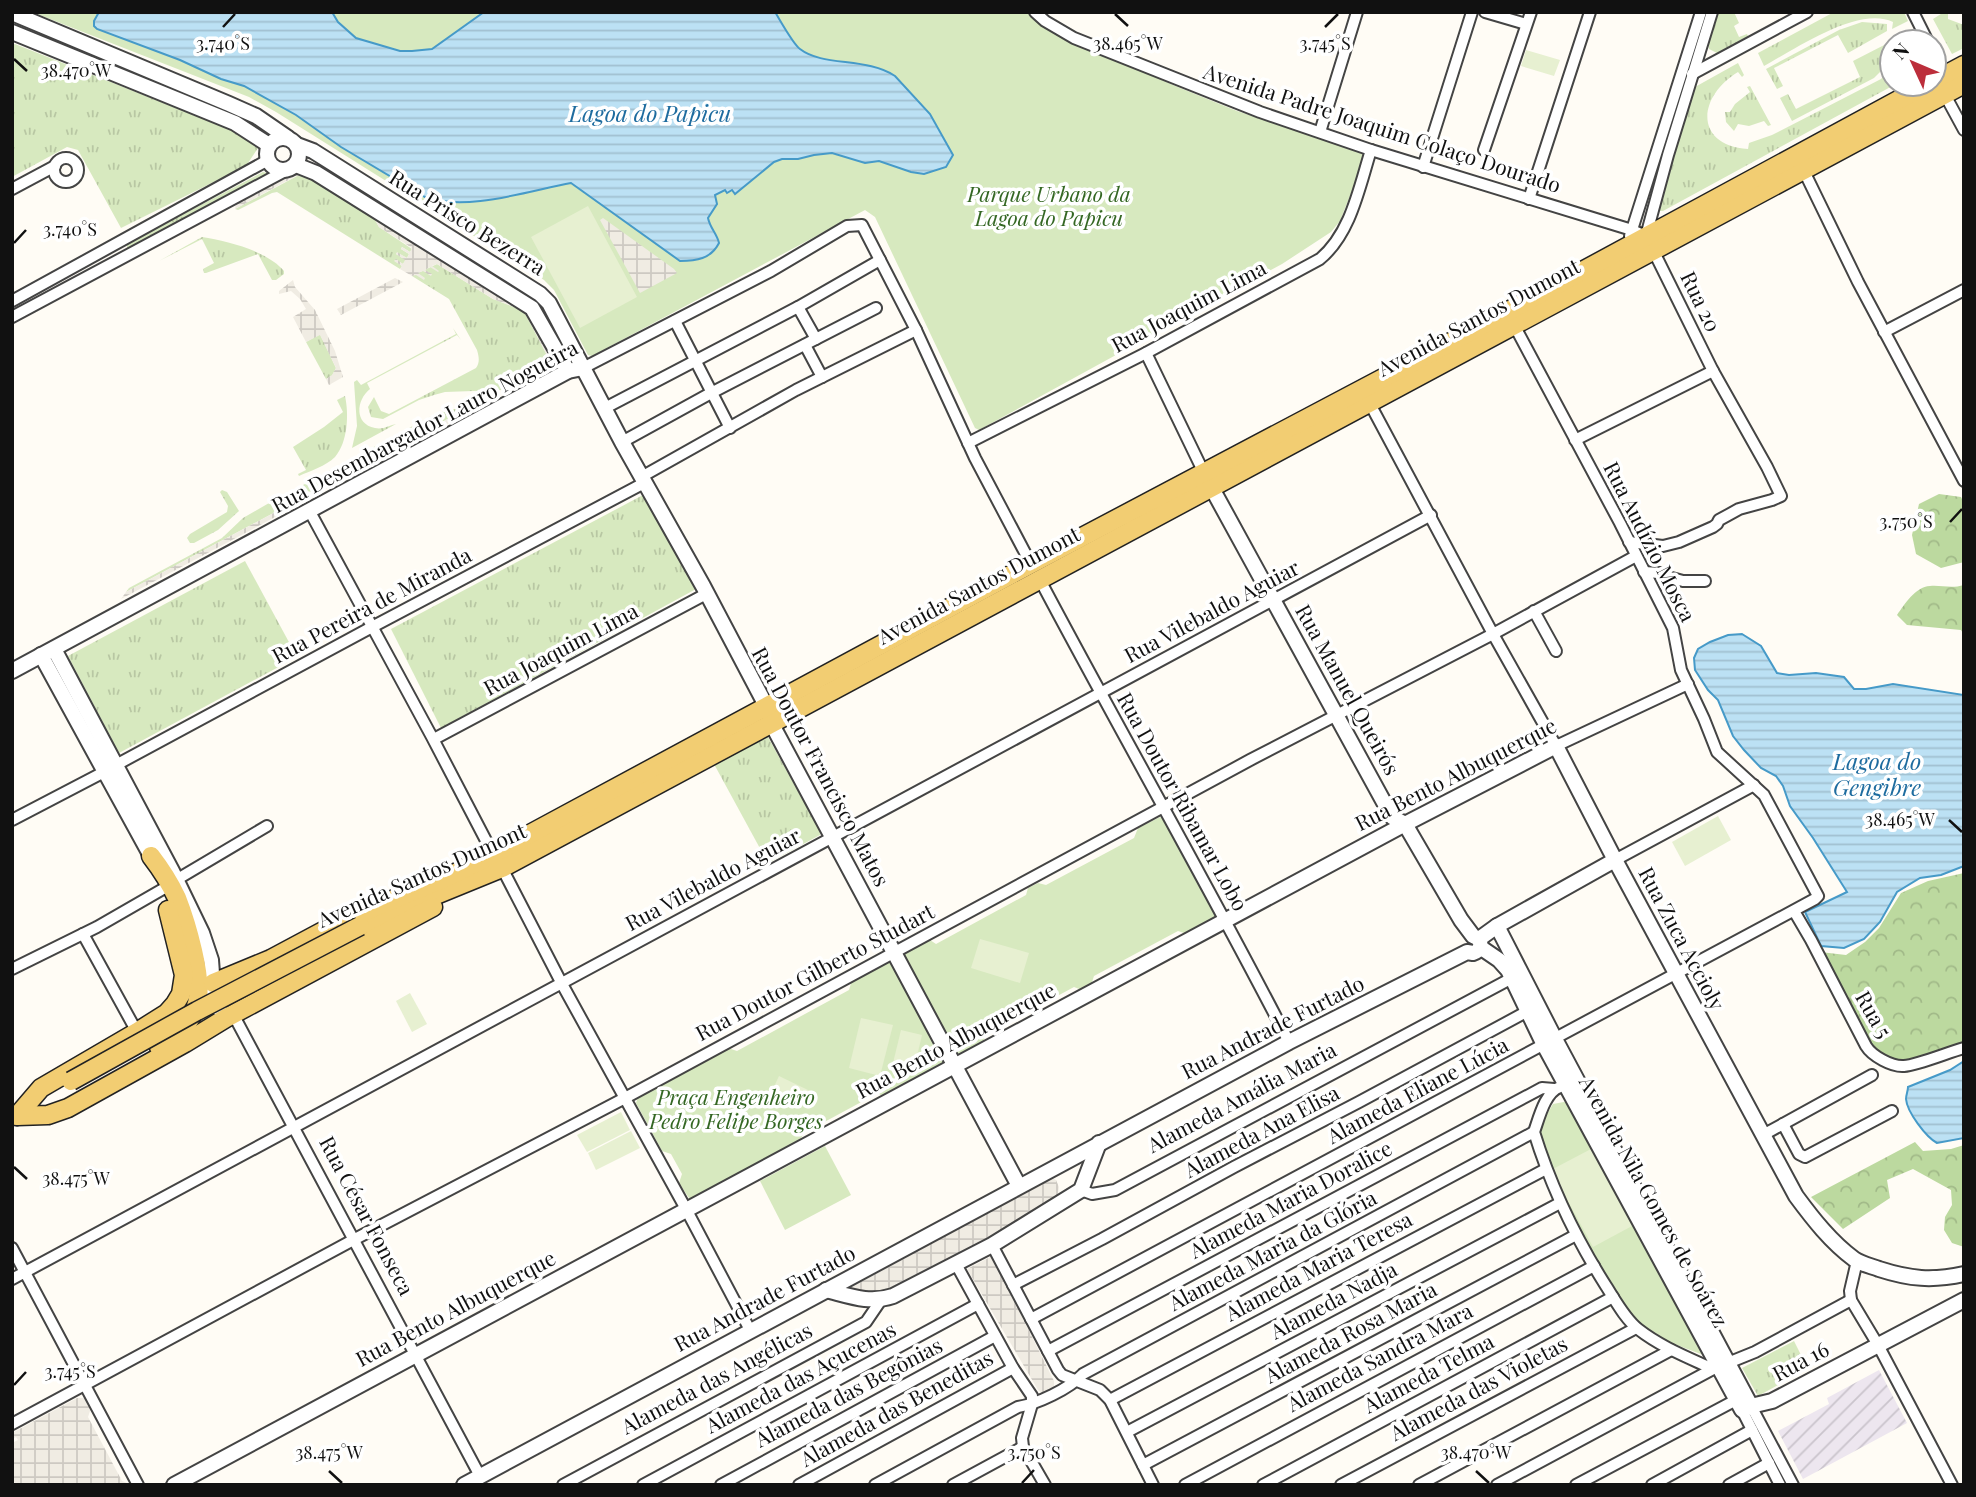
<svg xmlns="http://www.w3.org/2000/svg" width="1976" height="1497" viewBox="0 0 1976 1497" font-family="'Playfair Display',serif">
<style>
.industrial{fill:url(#industrial-furrows)}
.grass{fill:url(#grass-tufts)}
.forest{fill:url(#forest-crowns)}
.park{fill:#d7e9bf}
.pitch{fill:#e7f0d1}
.plaza{fill:url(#plaza-grid)}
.water{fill:url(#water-rules);stroke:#469ac8;stroke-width:2}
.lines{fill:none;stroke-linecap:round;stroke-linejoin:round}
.minor-casing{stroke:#444;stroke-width:14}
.tertiary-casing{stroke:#444;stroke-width:18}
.primary-casing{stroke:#222;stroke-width:21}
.minor{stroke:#fff;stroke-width:10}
.tertiary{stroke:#fff;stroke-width:14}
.primary{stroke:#f2cd72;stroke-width:18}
.primary-bridge-casing{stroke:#222;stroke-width:21;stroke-linecap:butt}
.primary-bridge{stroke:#f2cd72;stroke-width:18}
.ticks{fill:none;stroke:#111;stroke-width:2.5}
.labels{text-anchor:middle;stroke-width:7;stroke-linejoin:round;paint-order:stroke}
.street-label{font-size:21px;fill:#111;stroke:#fff}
.park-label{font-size:21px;font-style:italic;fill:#346723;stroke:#fff}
.water-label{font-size:23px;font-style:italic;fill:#1e6c9f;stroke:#fff}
.ticks-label{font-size:18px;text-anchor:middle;fill:#111;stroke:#fff;stroke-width:7;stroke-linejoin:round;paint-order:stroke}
</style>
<defs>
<pattern id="industrial-furrows" width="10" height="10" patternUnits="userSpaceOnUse" patternTransform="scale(1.75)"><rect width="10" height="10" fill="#ede6ef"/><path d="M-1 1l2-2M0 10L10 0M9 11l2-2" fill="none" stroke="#cac4cc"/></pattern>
<pattern id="grass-tufts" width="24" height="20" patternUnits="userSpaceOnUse" patternTransform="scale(1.75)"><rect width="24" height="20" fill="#d7e9bf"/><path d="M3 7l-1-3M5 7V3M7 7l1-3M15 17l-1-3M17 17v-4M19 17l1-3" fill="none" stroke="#b8c7a3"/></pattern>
<pattern id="forest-crowns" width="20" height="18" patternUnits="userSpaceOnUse" patternTransform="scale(1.75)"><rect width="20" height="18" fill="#bcd99f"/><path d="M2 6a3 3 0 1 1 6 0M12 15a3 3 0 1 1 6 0" fill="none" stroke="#a1b988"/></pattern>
<pattern id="plaza-grid" width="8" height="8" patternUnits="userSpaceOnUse" patternTransform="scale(1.75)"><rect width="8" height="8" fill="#f0ece3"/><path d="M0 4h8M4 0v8" fill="none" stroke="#cdc9c2"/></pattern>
<pattern id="water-rules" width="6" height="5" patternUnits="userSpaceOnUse" patternTransform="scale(1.75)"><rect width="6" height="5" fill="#bce1f4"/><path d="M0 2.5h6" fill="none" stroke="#a1c0d0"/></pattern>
</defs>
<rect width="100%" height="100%" fill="#fffcf5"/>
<!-- industrial -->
<path class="industrial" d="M1879 1370 1907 1423 1803 1479 1778 1431 1829 1404 1827 1398Z"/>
<!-- grass -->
<g class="grass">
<path d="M1719 12H1734L1739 23 1734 26 1739 37 1747 34 1748 36 1717 53 1709 49 1708 44Z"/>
<path d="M1834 12H1904L1908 21 1892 29 1893 22C1859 5 1795 49 1764 66L1758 53Z"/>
<path d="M1944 12H1948V19L1964 25V48L1952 54 1933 19Z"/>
<path d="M1862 22 1887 24V31L1848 53 1838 35 1774 68 1783 86 1777 89 1766 69 1839 30Z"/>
<path d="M1892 41 1895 42H1892V60L1874 78 1792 121 1780 98 1788 94 1796 109 1860 77 1853 61Z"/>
<path d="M15 44 239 133 257 145 258 148 246 166 121 228 78 150 67 147 12 177V45Z"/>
<path d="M1738 63 1744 75 1742 77 1738 72C1698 96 1693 145 1748 149L1749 143 1772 135 1881 79 1892 67V84H1896L1663 211H1658L1656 209 1695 87Z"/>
<path d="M1750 86 1771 125 1768 126 1764 121 1749 126 1738 124 1734 131 1726 122 1725 112H1730L1735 104 1750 92 1747 87Z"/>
<path d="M263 172 267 173 266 176 129 249 127 248V244Z"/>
<path d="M299 175 305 176 374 218 379 227 412 249 410 252 402 247 401 249 409 254 407 258 397 253 396 254 406 260 403 264 396 260 395 261 402 266 400 269 277 192 272 193 238 210 235 209Z"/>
<path d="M202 237C228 241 267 251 284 271V274L276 280H272L258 254 206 273H204L203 269 214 263 202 239 159 261Z"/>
<path d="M437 264 493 299 514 307 525 313 551 363 502 390 445 392 434 395 419 400 383 419 371 417 368 407 374 397 381 411 389 414 476 368C480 362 479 357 477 350L449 299 412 276Z"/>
<path d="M453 328 461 340 457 335 367 383 370 389C356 400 354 424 375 428 383 430 390 425 396 424L352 448 357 426 354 382 357 380 361 385 456 334Z"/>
<path d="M320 334 336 368 332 376 326 379 306 342Z"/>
<path d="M345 396C349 414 348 442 335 457 326 466 310 471 299 476L298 474 306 470 293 447 324 427 343 412 337 400Z"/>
<path d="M468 408 312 492 307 491 303 485 437 413 454 409Z"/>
<path d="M222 490 227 492 239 511 218 530 194 543H190L187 538 190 534 227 512 228 506 220 492Z"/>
<path d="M290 491 294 496V502L126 592 129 588 222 538 243 518Z"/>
<path d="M643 495 696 589 441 728 391 629Z"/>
<path d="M245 561 297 657 119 753 68 656Z"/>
<path d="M765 737H768L820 831V835L768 863 714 764Z"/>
<path d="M1794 1341 1808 1369 1758 1396 1742 1368Z"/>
</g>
<!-- forest -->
<g class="forest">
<path d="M1939 494 1961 497 1964 503V562L1941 568 1916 554 1912 535 1919 504Z"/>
<path d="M1964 585V635L1961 630 1907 625 1897 615C1905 604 1915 587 1930 586 1942 585 1951 589 1964 585Z"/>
<path d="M1964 873V1043L1911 1059 1896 1060 1875 1052 1820 952 1846 955 1865 942 1879 928 1901 893 1928 881Z"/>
<path d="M1915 1142 1923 1151 1951 1149 1964 1145V1247L1952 1243 1944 1230 1945 1217 1952 1205 1951 1190 1913 1169 1887 1180 1890 1198 1843 1229 1811 1197Z"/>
</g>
<!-- park -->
<g class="park">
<path d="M32 12H1028L1043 27 1173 85 1237 111 1365 153V158L1340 221 1331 232 1282 264 979 430 975 428 875 217 865 210 592 356 588 355 554 290 544 280 276 112 249 97Z"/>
<path d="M1160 817 1162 818 1215 915 1213 920 1187 934 1178 931 1094 976 1091 985 1082 990 1074 987 985 1035 983 1043 962 1055 957 1054 905 958V953L930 940 936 944 1026 895 1028 888 1038 883 1046 885 1134 838 1138 828Z"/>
<path d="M887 961 892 963 944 1059 943 1065 883 1097 878 1093 804 1133 798 1143 692 1199 689 1198 679 1183 682 1174 671 1154 662 1151 636 1103 638 1097 728 1048 737 1051 849 990 852 980Z"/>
<path d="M1569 1101 1706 1356 1653 1336 1640 1326 1617 1295 1590 1251 1559 1192 1538 1136 1544 1119 1553 1104Z"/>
<path d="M825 1146 851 1195 785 1230 760 1181Z"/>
</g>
<!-- pitch -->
<g class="pitch">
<path d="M1526 50 1560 60 1554 76 1521 66Z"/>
<path d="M588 206 637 297 580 328 531 237Z"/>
<path d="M1718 816 1731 840 1685 866 1672 842Z"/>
<path d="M980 939 1029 953 1020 983 971 968Z"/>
<path d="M410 993 427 1024 412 1032 396 1001Z"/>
<path d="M861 1018 893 1025 880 1076 849 1068Z"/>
<path d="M901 1030 922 1035 914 1069 893 1063Z"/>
<path d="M779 1076 810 1091 801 1108 771 1093Z"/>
<path d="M621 1112 630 1130 587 1152 577 1135Z"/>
<path d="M631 1131 640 1148 596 1170 588 1153Z"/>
<path d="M1591 1149 1632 1226 1593 1247 1551 1170Z"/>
</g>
<!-- plaza -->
<g class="plaza">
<path d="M299 171 377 216 382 223 405 237 437 253 452 268 497 296 525 308 555 360V365L509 391 502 390 551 363 525 313 514 307 493 299 437 264 432 266 439 271 438 272 430 267 425 270 432 274 431 276 423 271 418 273 425 278 424 280 416 275 412 276 400 269 402 266 394 261 396 259 403 264 405 260 396 254 397 252 407 258 409 254 401 249 402 247 410 252 412 248 379 227 374 218 305 176H296L235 209 236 204Z"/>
<path d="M603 218 674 269 677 273 640 293 600 220Z"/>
<path d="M395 278 403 282 341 315 337 309Z"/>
<path d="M293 280 295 287 315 310 335 351 343 377 329 385 326 379 332 375 336 368 320 335 306 342 293 317 306 309 300 299 291 291 279 294V291Z"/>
<path d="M481 406 318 493 312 492 468 408Z"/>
<path d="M294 502 292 508 121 599 126 592Z"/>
<path d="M1051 1177 1056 1180 1059 1187 1058 1194 1053 1201 1045 1208 885 1295 842 1291 850 1284 855 1285 906 1258 912 1251Z"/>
<path d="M992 1256 1054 1381V1389L1044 1395 1038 1390 967 1269Z"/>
<path d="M77 1398H85L91 1408 88 1417 122 1481 132 1485H12V1443L18 1440 16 1437 12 1439V1433Z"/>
</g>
<!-- water -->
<g class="water">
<path d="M99 12H332L338 22 356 38 400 51H412L432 49 484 12H775C780 20 793 44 800 49 823 67 867 57 895 76L930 114 953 155 946 167 924 174 911 172 879 161 865 163 832 153 814 155 798 159H782L774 162 735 194 732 190 727 193 725 190 715 195 717 204 708 218C710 228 717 234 719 243 711 259 696 261 680 261L571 183C528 191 466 212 425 197L341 147 296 115 244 86 221 79 180 60 97 29 94 26V21Z"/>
<path d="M1742 634 1761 646 1777 673 1789 675 1816 673 1844 677 1854 689H1866L1893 684 1964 695V866L1941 875 1920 878 1897 892 1880 922 1864 939 1844 948 1821 946 1805 912 1847 892 1813 838 1790 806 1783 786 1776 776 1761 768 1744 750 1733 736 1718 700 1708 690 1695 670 1694 658 1698 649 1710 642 1728 635Z"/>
<path d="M1964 1061V1138L1937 1143C1926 1137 1907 1112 1906 1099 1906 1095 1908 1091 1908 1087L1950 1070Z"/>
</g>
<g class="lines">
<defs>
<g id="minor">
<path d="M1035 12 1045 21 1074 38 1260 112 1371 150 1632 230 1646 236 1668 155 1712 12"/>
<path d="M1485 12 1526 24"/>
<path d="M1913 12 1928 42"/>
<path d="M1934 55 1943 76 1945 95 1964 130"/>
<path d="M1692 74 1807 12"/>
<path d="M1320 132 1357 12"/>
<path d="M1484 150 1531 12"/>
<circle cx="66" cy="170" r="12"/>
<path d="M1423 167 1472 12"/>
<path d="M1802 167 1858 282 1964 481"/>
<path d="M12 189 55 166"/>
<path d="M1529 199 1590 12"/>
<path d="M1630 236 1701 12"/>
<path d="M12 301 268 160"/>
<path d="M798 307 816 339"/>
<path d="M12 317 285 171"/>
<path d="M675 321 730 428"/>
<path d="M1884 332 1964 290"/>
<path d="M805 345 822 377"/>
<path d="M1146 353 1204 473"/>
<path d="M583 368 771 271 847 226 862 225 916 330 975 458 1031 564"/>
<path d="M1369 402 1493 634 1556 746 1688 684"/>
<path d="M605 408 798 307 880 260"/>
<path d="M1575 440 1713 371"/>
<path d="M622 442 711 393 876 308"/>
<path d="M968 443 1146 353 1320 259C1351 233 1359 188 1371 150"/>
<path d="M643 476 796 390 916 330"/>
<path d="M309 510 432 737 493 854"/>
<path d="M1629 542 1663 546 1679 542 1713 527 1717 524 1719 520 1739 509 1772 500 1781 496 1767 467 1713 371 1653 250"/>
<path d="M1644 572 1660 573 1668 577 1683 581H1705"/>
<path d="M1040 580C1122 735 1209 886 1289 1042"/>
<path d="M1534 611 1556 651"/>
<path d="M434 739 706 594"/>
<path d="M116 765 372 627 646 482"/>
<path d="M12 820 104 772"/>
<path d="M1615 860 1754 785"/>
<path d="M502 868 562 984 686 1209 750 1330"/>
<path d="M176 880 267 826"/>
<path d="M1794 911 1811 940 1866 1046C1872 1056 1892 1067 1904 1066 1918 1065 1949 1052 1964 1048"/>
<path d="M83 934 137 1032"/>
<path d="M12 969 97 927 163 889"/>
<path d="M233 1014 480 1476"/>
<path d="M1560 1087C1545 1092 1539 1118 1534 1132 1551 1187 1575 1237 1606 1286 1615 1300 1625 1319 1638 1329 1661 1347 1687 1357 1713 1369"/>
<path d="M1783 1124 1799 1154 1805 1157 1892 1111"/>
<path d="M1763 1135 1872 1075"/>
<path d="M1081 1190 1092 1194 1115 1190 1512 978"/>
<path d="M992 1245 1058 1370 1062 1375 1100 1390 1110 1400 1153 1485"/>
<path d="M12 1248 138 1485"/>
<path d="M1857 1261 1850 1291 1851 1300 1878 1345 1952 1485"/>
<path d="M956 1264 1013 1368 1032 1396V1404L1022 1438 1023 1447 1045 1485"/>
<path d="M12 1279 1431 515"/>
<path d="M1013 1285 1102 1239 1234 1167 1359 1102 1528 1011"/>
<path d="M1031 1319 1815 899 1818 896 1764 795 1717 752 1704 719 1681 670 1673 628 1620 523 1513 323"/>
<path d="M1048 1351 1542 1088 1554 1089"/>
<path d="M1110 1400 1546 1169"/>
<path d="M1751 1406 1793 1485"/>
<path d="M1742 1410 1780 1485"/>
<path d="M12 1424 355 1239 625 1098 1250 760 1493 634 1636 556"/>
<path d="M1127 1432 1560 1203"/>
<path d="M1143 1465 1576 1235"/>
<path d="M563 1485 866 1322 881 1300"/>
<path d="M643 1485 978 1304"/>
<path d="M721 1485 995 1336"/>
<path d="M799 1485 1013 1368"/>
<path d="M875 1485 1018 1407C1037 1404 1069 1389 1083 1374L1534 1132"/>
<path d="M953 1485 1023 1447"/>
<path d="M1185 1485 1594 1266"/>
<path d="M1263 1485 1613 1297"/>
<path d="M1341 1485 1636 1328"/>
<path d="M1419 1485 1671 1350"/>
<path d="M1497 1485 1713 1369 1755 1352 1851 1300"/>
<path d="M1576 1485 1736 1400"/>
<path d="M1652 1485 1752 1430"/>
<path d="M1729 1485 1769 1463"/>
</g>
<g id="tertiary">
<path d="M12 13 229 104 256 116 288 138"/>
<path d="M12 32 235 123 269 145"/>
<circle cx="283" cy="154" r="16"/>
<path d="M297 145 313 151 540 294 549 303 622 442 703 586 762 698 776 732 1019 1186"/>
<path d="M296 165 316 173 532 308 568 371"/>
<path d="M54 649 172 871 202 933 211 960 214 1000 220 1010"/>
<path d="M41 655 151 856"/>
<path d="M12 671 568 371 583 368"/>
<path d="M1497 926 1555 1039 1751 1406"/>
<path d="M1479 939 1497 926 1615 860"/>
<path d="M1480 947 1499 960 1508 970 1544 1045 1742 1410 1751 1406 1772 1401 1964 1300"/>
<path d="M826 1290C850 1296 869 1304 893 1296L992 1245 1081 1190 1099 1143"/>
<path d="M174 1485 1405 824 1556 746 1615 860 1796 1196C1813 1219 1831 1242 1854 1259 1861 1264 1871 1266 1879 1269 1910 1279 1932 1281 1964 1274"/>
<path d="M464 1485 1289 1042 1467 952 1473 953C1480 951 1482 945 1479 939L1473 936 1461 920 1405 824 1392 817 1208 481"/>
</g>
<g id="primary">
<path d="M1934 81 1964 65"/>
<path d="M151 856C161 869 170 883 177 898 186 921 204 980 197 1003 192 1022 176 1038 159 1047"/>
<path d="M360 926 502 868 1964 84"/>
<path d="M213 983 271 959 344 920 443 879 478 862 1031 564 1440 348 1928 84"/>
<path d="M17 1116 48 1115 68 1108 185 1043 226 1018 433 907"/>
<path d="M17 1116 41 1088 137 1032 167 1013 175 1004 181 994 184 975 168 910"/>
</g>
</defs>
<!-- minor casing -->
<use href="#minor" class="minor-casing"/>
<!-- tertiary casing -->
<use href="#tertiary" class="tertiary-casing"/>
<!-- primary casing -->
<use href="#primary" class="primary-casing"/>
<!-- minor -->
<use href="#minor" class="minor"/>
<!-- tertiary -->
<use href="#tertiary" class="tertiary"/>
<!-- primary -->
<use href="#primary" class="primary"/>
<defs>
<path id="primary-bridge" d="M71 1081 197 1011 360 926"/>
</defs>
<!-- primary-bridge casing -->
<use href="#primary-bridge" class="primary-bridge-casing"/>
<!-- primary-bridge -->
<use href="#primary-bridge" class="primary-bridge"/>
</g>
<!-- ticks -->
<path class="ticks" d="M1115 14 1128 26M223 27 235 14M1325 27 1338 14M14 59 27 71M14 243 26 230M1950 522 1962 509M1949 820 1962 832M14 1167 27 1179M14 1385 26 1372M329 1471 342 1483M1476 1471 1489 1483M1022 1483 1034 1470"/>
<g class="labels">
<!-- street labels -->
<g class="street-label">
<text transform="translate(1382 129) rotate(18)" y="7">Avenida Padre Joaquim Colaço Dourado</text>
<text transform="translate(467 223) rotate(32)" y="7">Rua Prisco Bezerra</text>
<text transform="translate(1700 302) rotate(64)" y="7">Rua 20</text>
<text transform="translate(1189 307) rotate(-28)" y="7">Rua Joaquim Lima</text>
<text transform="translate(1479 318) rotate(-28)" y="7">Avenida Santos Dumont</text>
<text transform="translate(425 427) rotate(-28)" y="7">Rua Desembargador Lauro Nogueira</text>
<text transform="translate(1649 542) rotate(63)" y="7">Rua Audízio Mosca</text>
<text transform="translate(979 586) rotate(-28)" y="7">Avenida Santos Dumont</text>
<text transform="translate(372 606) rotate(-28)" y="7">Rua Pereira de Miranda</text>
<text transform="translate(1212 612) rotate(-28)" y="7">Rua Vilebaldo Aguiar</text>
<text transform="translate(561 650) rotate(-28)" y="7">Rua Joaquim Lima</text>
<text transform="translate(1347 690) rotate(61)" y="7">Rua Manuel Queirós</text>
<text transform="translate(820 767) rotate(62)" y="7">Rua Doutor Francisco Matos</text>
<text transform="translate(1456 775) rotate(-27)" y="7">Rua Bento Albuquerque</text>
<text transform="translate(1182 802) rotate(61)" y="7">Rua Doutor Ribamar Lobo</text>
<text transform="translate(422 876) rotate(-24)" y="7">Avenida Santos Dumont</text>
<text transform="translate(713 880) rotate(-28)" y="7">Rua Vilebaldo Aguiar</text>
<text transform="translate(1681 939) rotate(62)" y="7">Rua Zuca Accioly</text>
<text transform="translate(815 973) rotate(-28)" y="7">Rua Doutor Gilberto Studart</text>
<text transform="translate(1873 1015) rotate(60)" y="7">Rua 5</text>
<text transform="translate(1273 1028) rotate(-27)" y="7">Rua Andrade Furtado</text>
<text transform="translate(956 1041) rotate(-28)" y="7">Rua Bento Albuquerque</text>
<text transform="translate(1418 1091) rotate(-28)" y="7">Alameda Eliane Lúcia</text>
<text transform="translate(1242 1098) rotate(-28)" y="7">Alameda Amália Maria</text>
<text transform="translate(1262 1132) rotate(-28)" y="7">Alameda Ana Elisa</text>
<text transform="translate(1291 1200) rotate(-28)" y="7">Alameda Maria Doralice</text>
<text transform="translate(1653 1202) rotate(61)" y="7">Avenida Nila Gomes de Soárez</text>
<text transform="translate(366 1216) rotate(62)" y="7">Rua César Fonseca</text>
<text transform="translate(1273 1251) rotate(-28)" y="7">Alameda Maria da Glória</text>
<text transform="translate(1319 1267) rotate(-28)" y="7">Alameda Maria Teresa</text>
<text transform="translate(765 1299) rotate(-28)" y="7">Rua Andrade Furtado</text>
<text transform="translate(1334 1301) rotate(-28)" y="7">Alameda Nadja</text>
<text transform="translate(456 1309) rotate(-28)" y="7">Rua Bento Albuquerque</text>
<text transform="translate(1351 1333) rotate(-28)" y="7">Alameda Rosa Maria</text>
<text transform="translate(1380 1358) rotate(-28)" y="7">Alameda Sandra Mara</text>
<text transform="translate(1801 1362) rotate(-28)" y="7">Rua 16</text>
<text transform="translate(1429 1374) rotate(-28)" y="7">Alameda Telma</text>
<text transform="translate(801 1378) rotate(-28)" y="7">Alameda das Açucenas</text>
<text transform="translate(717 1379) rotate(-28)" y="7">Alameda das Angélicas</text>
<text transform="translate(1479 1389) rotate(-28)" y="7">Alameda das Violetas</text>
<text transform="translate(849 1393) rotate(-28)" y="7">Alameda das Begônias</text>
<text transform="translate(897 1409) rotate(-29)" y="7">Alameda das Beneditas</text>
</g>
<!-- park labels -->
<g class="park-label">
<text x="1049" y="202">Parque Urbano da<tspan x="1049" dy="24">Lagoa do Papicu</tspan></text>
<text x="736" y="1105">Praça Engenheiro<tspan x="736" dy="24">Pedro Felipe Borges</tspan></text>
</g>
<!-- water labels -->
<g class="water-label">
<text x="650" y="122">Lagoa do Papicu</text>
<text x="1877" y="770">Lagoa do<tspan x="1877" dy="26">Gengibre</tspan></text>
</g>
</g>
<g class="ticks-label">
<text x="1128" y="50">38.465°W</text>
<text x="223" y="50">3.740°S</text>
<text x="1325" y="50">3.745°S</text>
<text x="76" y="77">38.470°W</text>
<text x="70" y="236">3.740°S</text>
<text x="1906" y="528">3.750°S</text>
<text x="1900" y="826">38.465°W</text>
<text x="76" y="1185">38.475°W</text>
<text x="70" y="1378">3.745°S</text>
<text x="1034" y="1459">3.750°S</text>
<text x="329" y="1459">38.475°W</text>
<text x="1476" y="1459">38.470°W</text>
</g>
<!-- border -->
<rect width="1976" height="1497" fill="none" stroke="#111111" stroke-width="28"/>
<!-- north arrow -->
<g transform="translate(1913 63) rotate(314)"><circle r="33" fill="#ffffff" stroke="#a0a0a0" stroke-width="2"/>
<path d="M0-5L12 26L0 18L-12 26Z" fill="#bc2e3b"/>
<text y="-10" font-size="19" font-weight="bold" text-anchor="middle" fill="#111111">N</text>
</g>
</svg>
